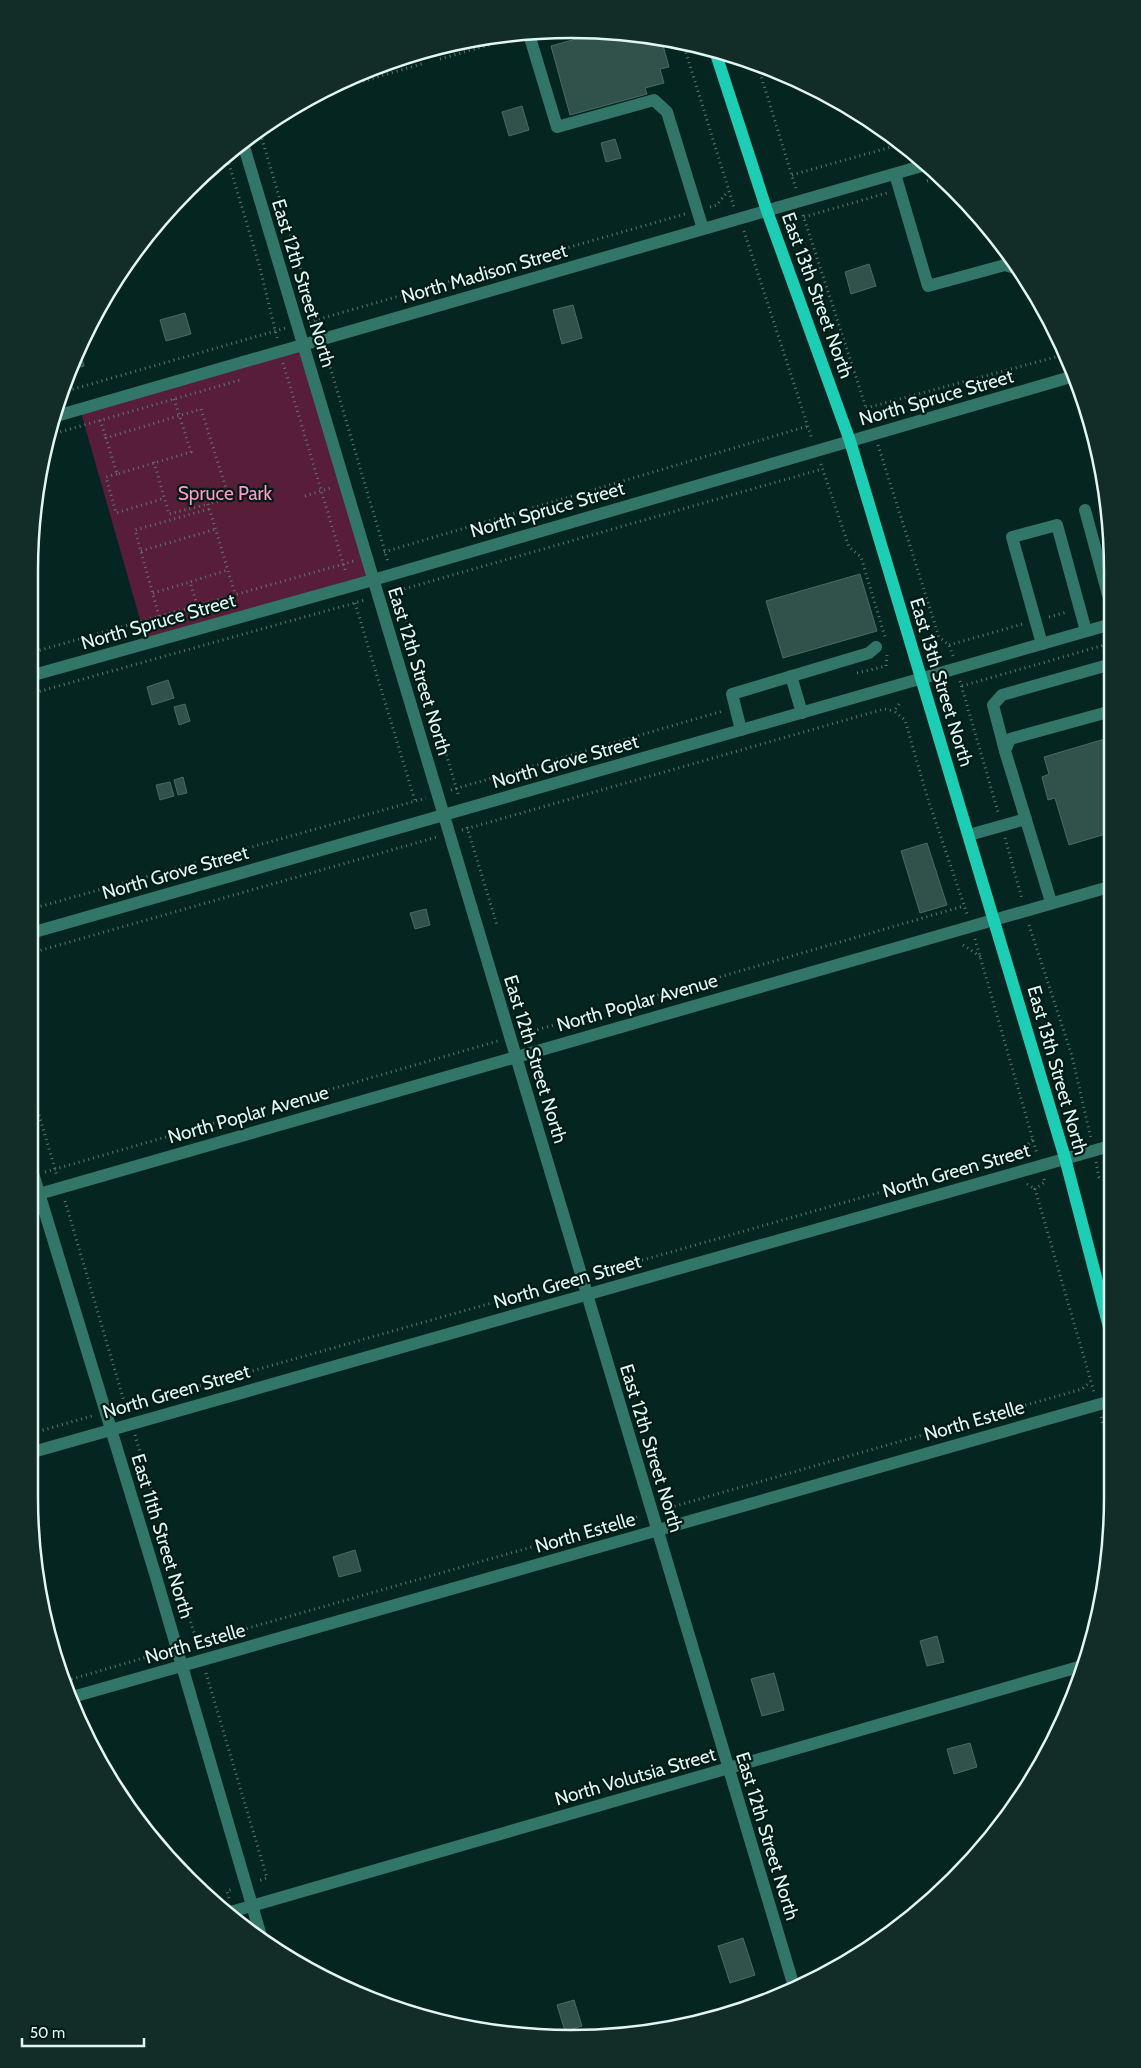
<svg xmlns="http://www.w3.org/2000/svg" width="1141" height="2068" viewBox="0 0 1141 2068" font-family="Cabin,sans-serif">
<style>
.green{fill:#581d39}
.building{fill:#31524b;stroke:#4a6b64}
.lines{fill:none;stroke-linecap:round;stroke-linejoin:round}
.path{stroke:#5d7874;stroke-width:3;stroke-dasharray:1 4;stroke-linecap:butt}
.minor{stroke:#327669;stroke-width:12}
.major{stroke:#1dceb5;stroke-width:12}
.labels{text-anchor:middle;stroke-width:4.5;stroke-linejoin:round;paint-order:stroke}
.street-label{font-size:19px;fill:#e3f5f1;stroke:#001c16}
.park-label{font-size:19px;fill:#fe9ac5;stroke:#001c16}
.rim{fill:none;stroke:#e3f5f1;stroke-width:2.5}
</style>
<rect width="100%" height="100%" fill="#042520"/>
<!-- green -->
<path class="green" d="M303 345 373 580 147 644 80 409Z"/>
<!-- building -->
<g class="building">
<path d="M601 32 641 33 661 38 669 67 660 69 664 83 645 88 647 94 570 115 551 46Z"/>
<path d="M522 106 529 130 509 136 502 112Z"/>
<path d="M615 139 621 158 606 162 601 143Z"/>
<path d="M869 264 876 286 851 294 845 272Z"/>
<path d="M573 305 582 338 562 344 553 310Z"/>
<path d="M185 313 191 334 166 341 160 320Z"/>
<path d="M80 352 84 366 73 369Z"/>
<path d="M860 574 877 631 783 658 766 601Z"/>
<path d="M168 680 174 698 152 705 147 687Z"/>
<path d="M185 704 190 721 179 725 174 707Z"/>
<path d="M1108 738 1109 833 1069 845 1055 798 1048 800 1042 777 1049 774 1044 757Z"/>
<path d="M183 777 187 793 178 795 174 780Z"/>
<path d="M170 782 174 796 160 800 156 785Z"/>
<path d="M927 843 947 905 920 913 901 851Z"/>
<path d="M426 909 430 925 415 929 410 913Z"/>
<path d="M355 1550 361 1571 339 1577 333 1557Z"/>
<path d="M937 1636 944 1662 927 1666 920 1641Z"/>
<path d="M774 1673 784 1710 762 1716 751 1679Z"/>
<path d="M970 1743 977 1767 954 1774 947 1749Z"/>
<path d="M743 1938 755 1975 730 1983 718 1946Z"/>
<path d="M574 2000 582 2026 565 2031 557 2005Z"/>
</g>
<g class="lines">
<!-- path -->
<g class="path">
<path d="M683 43 734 207"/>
<path d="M440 59 516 37"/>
<path d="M757 63 796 189"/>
<path d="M315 95 425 63"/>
<path d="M259 129 318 328"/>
<path d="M226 154 259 264 277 338"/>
<path d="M792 175 898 145"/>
<path d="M927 181 940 177"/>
<path d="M710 207 717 205 728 191"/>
<path d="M803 215 871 423"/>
<path d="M804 217 887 193"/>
<path d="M744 231 812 439"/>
<path d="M309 322 685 214"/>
<path d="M326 353 388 562"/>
<path d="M283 363 346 573"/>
<path d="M63 392 286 328"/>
<path d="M174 399 191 452 117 474 106 438 201 409 229 498 208 504 235 594"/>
<path d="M866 408 1063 355"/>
<path d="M100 420 106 438"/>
<path d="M46 436 240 380"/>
<path d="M878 445 939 637 949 645 953 656"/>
<path d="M154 462 169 514 208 504"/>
<path d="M821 464 849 547 861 557 885 637"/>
<path d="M117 474 106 477 116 513 165 498"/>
<path d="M305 496 330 488"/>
<path d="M141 551 216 529"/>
<path d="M384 552 808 426"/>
<path d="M396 587 459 797"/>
<path d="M153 593 190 582"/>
<path d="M390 593 822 469"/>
<path d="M355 603 415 801"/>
<path d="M197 605 190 582 228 570"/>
<path d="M159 616 135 530 209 509"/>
<path d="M1049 617 1067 612"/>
<path d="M949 645 1023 624"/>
<path d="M30 653 354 561"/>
<path d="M857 673 886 666 887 655"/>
<path d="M960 681 998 812"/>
<path d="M962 686 1108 644"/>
<path d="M30 694 365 600"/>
<path d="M899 704 894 711 905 720 926 793 967 914"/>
<path d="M451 790 723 711"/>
<path d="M467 827 497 925"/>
<path d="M462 830 884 709 894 711"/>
<path d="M1005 838 1022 899"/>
<path d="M31 909 426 798"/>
<path d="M1029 925 1072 1056 1091 1139"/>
<path d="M975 939 1037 1154"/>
<path d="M963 945 981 957"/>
<path d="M31 953 437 837"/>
<path d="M523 1034 964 906"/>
<path d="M32 1091 57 1176"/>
<path d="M1096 1162 1099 1177 1110 1182"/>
<path d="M45 1172 498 1041"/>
<path d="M1044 1179 1045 1182 1035 1189 1094 1392"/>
<path d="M1027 1184 1035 1189"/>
<path d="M65 1201 126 1408"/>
<path d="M594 1274 1021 1152 1033 1139"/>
<path d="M118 1409 569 1281"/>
<path d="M1101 1417 1111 1448"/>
<path d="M33 1433 92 1416"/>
<path d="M135 1435 197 1643"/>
<path d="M665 1509 1082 1389 1090 1382"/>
<path d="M189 1645 640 1516"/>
<path d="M206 1673 267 1878 258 1881"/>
<path d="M62 1682 164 1652"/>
<path d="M229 1898 227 1891 233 1889"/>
</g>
<!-- minor -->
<g class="minor">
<path d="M528 31 557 127 654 100 667 112 703 229"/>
<path d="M427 49 432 47"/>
<path d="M242 140 795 1990"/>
<path d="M895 174 928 286 1005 265 1021 270"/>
<path d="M53 417 925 165"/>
<path d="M1085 510 1108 595"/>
<path d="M1042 644 1012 537 1057 525 1086 631"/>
<path d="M30 676 373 580 1074 376"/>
<path d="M791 676 802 713"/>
<path d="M741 730 732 694 869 653 876 647"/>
<path d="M1005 751 993 705 1002 695 1108 665"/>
<path d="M969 835 1026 819"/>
<path d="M1051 902 1005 751 1010 739 1108 712"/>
<path d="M31 933 1108 625"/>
<path d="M32 1170 156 1577 263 1943"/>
<path d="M32 1196 1109 887"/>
<path d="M33 1452 1110 1146"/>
<path d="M69 1698 1111 1401"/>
<path d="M227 1913 1082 1666"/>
</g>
<!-- major -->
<path class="major" d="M715 51 767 211 850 441 1065 1158 1110 1331"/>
</g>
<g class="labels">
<!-- street labels -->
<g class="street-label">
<text transform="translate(484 273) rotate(-16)" y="7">North Madison Street</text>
<text transform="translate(304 283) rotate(73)" y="7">East 12th Street North</text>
<text transform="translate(818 295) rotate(70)" y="7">East 13th Street North</text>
<text transform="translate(936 397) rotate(-16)" y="7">North Spruce Street</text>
<text transform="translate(547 509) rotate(-16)" y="7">North Spruce Street</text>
<text transform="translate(158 621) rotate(-16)" y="7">North Spruce Street</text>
<text transform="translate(420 671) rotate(73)" y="7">East 12th Street North</text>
<text transform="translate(942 682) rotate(73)" y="7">East 13th Street North</text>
<text transform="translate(565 761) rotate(-16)" y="7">North Grove Street</text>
<text transform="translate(175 872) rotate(-16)" y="7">North Grove Street</text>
<text transform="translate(637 1002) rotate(-16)" y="7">North Poplar Avenue</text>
<text transform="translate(536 1059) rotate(73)" y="7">East 12th Street North</text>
<text transform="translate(1058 1070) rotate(74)" y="7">East 13th Street North</text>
<text transform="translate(248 1114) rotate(-16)" y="7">North Poplar Avenue</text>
<text transform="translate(956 1170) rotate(-16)" y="7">North Green Street</text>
<text transform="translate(567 1281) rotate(-16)" y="7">North Green Street</text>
<text transform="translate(176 1391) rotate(-16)" y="7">North Green Street</text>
<text transform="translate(974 1420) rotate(-16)" y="7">North Estelle</text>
<text transform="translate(652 1448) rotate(73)" y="7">East 12th Street North</text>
<text transform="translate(585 1532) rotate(-16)" y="7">North Estelle</text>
<text transform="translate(163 1536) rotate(73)" y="7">East 11th Street North</text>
<text transform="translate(195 1643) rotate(-16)" y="7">North Estelle</text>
<text transform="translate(635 1776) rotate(-16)" y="7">North Volutsia Street</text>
<text transform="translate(768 1836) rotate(73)" y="7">East 12th Street North</text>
</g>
<!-- park labels -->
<g class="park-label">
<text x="225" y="500">Spruce Park</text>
</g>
</g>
<!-- crop -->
<path d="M0 0H1141V2068H0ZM571 38H571A533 533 0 0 1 1104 571V1497A533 533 0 0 1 571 2030H571A533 533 0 0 1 38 1497V571A533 533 0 0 1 571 38Z" fill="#122d28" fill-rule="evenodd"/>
<path class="rim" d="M571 38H571A533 533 0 0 1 1104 571V1497A533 533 0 0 1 571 2030H571A533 533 0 0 1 38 1497V571A533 533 0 0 1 571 38Z"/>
<!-- scale -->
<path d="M22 2038v8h122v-8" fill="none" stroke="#e3f5f1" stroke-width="2.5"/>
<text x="30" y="2038" font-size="15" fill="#e3f5f1" stroke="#001c16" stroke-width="4" paint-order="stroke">50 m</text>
</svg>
